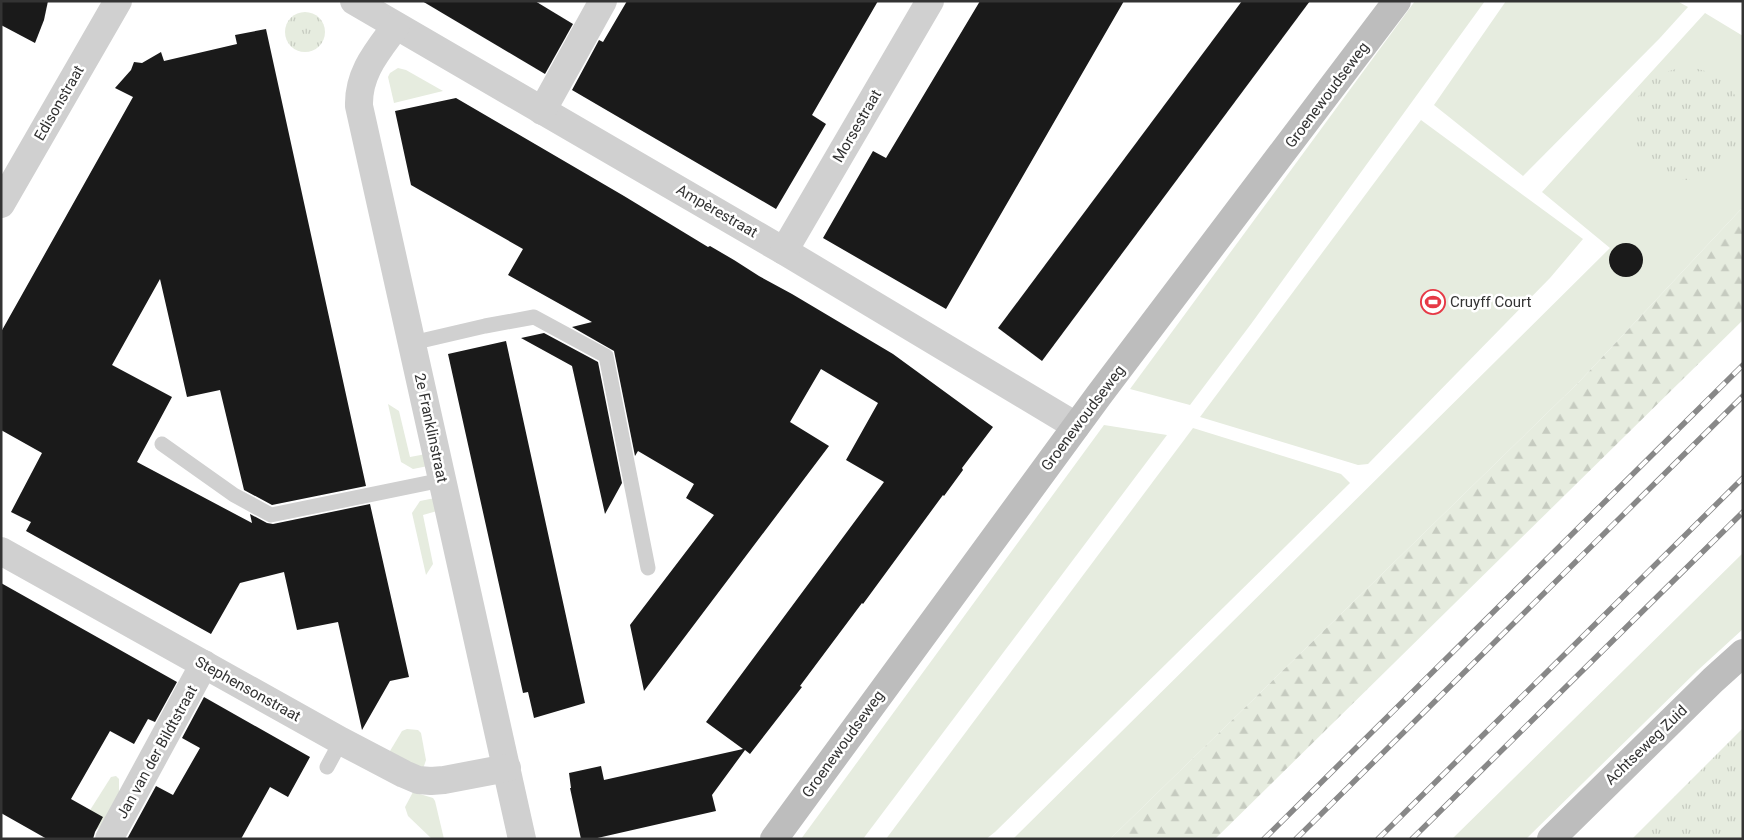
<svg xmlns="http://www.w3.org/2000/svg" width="1744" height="840" viewBox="0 0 1744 840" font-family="Roboto,sans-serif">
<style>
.grass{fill:#e6ecdf}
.forest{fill:url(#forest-firs)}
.park{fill:url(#park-tufts)}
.building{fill:#1a1a1a}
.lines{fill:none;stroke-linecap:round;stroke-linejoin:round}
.lane{stroke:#d0d0d0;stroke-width:15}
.street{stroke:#d0d0d0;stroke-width:28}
.secondary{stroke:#bdbdbd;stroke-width:28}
.rail-casing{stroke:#888;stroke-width:5.5}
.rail{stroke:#fff;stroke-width:4;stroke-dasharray:11;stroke-linecap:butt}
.labels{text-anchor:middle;stroke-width:5;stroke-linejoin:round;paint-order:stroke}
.street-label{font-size:15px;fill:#333;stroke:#fff}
.poi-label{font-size:15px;fill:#333;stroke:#fff;text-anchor:start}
</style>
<defs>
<pattern id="forest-firs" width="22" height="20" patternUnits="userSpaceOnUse" patternTransform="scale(1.25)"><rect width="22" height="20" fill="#e6ecdf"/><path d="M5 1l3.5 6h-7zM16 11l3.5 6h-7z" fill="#c6cbc0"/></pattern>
<pattern id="park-tufts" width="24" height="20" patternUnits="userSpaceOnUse" patternTransform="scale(1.25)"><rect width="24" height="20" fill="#e6ecdf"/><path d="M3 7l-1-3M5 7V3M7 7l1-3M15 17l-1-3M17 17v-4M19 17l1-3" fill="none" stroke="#c6cbc0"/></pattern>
</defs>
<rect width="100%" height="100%" fill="#fff"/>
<!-- grass -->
<g class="grass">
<path d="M1415 1H1485L1251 324 1190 405 1130 389Z"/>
<path d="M1506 1H1677L1688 7 1659 39 1523 176 1434 105Z"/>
<path d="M1705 13 1743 36V207L1578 383 1110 839H1013L1610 248 1542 192Z"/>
<path d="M398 68 406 70 443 91 394 103 388 77 390 73Z"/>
<path d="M1421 120 1583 239 1550 278 1368 464 1358 465 1200 417Z"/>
<path d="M388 404 399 411 410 457 426 454 428 466 413 469 401 462Z"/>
<path d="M1104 425 1167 435 863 839H801Z"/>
<path d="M1193 428 1341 474 1350 483 995 832 986 839H886Z"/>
<path d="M435 498 437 511 423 515 433 564 426 575 412 513 420 501Z"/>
<path d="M1743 553V629L1697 671 1526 839H1452Z"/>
<path d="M407 729 418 730 421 733 426 760 423 769 387 756 402 731Z"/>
<path d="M116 776 119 779V794L100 827 89 835 80 826 111 777Z"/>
<path d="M413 792 433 798 435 801 444 839H432L408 816 405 807Z"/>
</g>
<!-- forest -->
<path class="forest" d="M1743 207V320L1215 839H1110L1578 383Z"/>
<!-- park -->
<g class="park">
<circle cx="305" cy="32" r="20"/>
<circle cx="1687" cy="124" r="56"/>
<path d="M1743 728V839H1632Z"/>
</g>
<!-- building -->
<g class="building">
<path d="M1 1H48L44 20 35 43 1 25Z"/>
<path d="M422 1H535L573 24 545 74Z"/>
<path d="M627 1H878L812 115 826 124 776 209 572 90 599 40 603 42Z"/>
<path d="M980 1H1124L946 309 823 238 873 151 886 158Z"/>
<path d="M1242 1H1310L1042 361 998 328Z"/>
<path d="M266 29 366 486 272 505 244 490 220 390 187 397 160 279 112 365 172 397 137 462 252 523 250 514 267 523 273 524 370 504 409 677 390 681 362 730 338 622 297 630 284 572 240 583 211 634 26 531 31 522 11 512 42 453 1 430V332L133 97 115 88 131 70 134 62 142 63 161 52 164 61 237 44 235 35Z"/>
<path d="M456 98 624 196 708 247 710 246 734 260 759 276 792 294 893 354 993 427 962 468 963 470 944 496 943 495 863 604 862 603 800 686 802 687 750 754 745 750 712 795 716 811 593 839H581L570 788H571L569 773 601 766 604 780 743 749 706 722 884 482 846 460 878 403 821 369 790 422 829 446 644 691 630 625 714 515 686 498 694 484 638 451 635 456 614 351 572 327 592 322 508 275 523 249 411 185 395 111Z"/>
<circle cx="1626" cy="260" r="17"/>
<path d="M544 333 598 362 622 483 605 514 572 366 521 338Z"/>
<path d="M506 341 585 703 534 718 528 692 523 693 448 354Z"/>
<path d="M1 583 177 682 155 722 148 719 134 744 110 731 71 799 103 817 95 832 93 839H47L1 813Z"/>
<path d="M204 697 310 757 288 797 270 787 241 839H127L156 786 173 795 200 748 182 738Z"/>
</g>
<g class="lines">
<!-- lane -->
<g class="lane">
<path d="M412 343 485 326 534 317 606 356 648 568"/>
<path d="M162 444 234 495 271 515 442 480"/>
<path d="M327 767 341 741"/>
</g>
<!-- street -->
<g class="street">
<path d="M354 1 784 251 1076 426"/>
<path d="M396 26C377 52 358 73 359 106L522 839"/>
<path d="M542 111 603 1"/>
<path d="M1 204 118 1"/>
<path d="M784 251 930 1"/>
<path d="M1 551 341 741 404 774 418 780 431 781 444 780 507 768"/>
<path d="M109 839 204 664"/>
</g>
<!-- secondary -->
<g class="secondary">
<path d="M774 839 1099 395 1397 1"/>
<path d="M1551 839 1713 680 1743 653"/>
</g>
<defs>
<g id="rail">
<path d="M1264 839 1743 365"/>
<path d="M1296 839 1743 396"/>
<path d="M1378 839 1743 478"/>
<path d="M1412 839 1743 512"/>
</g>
</defs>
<!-- rail casing -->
<use href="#rail" class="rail-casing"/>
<!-- rail -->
<use href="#rail" class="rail"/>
</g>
<!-- icons -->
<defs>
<symbol id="stadium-ring" viewBox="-11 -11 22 22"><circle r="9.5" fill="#fff" stroke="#e63946" stroke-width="1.5"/><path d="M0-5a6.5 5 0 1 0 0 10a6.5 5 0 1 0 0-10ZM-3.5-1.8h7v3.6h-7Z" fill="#e63946"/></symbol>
</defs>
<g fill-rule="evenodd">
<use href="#stadium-ring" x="1419" y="288" width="28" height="28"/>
</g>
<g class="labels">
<!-- street labels -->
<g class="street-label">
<text transform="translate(1327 95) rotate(-53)" y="5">Groenewoudseweg</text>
<text transform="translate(59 103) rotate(-60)" y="5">Edisonstraat</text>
<text transform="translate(857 126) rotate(-60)" y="5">Morsestraat</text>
<text transform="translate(717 211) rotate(30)" y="5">Ampèrestraat</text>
<text transform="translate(1083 418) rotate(-53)" y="5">Groenewoudseweg</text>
<text transform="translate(431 428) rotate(78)" y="5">2e Franklinstraat</text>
<text transform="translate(248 689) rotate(29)" y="5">Stephensonstraat</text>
<text transform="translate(843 744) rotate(-54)" y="5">Groenewoudseweg</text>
<text transform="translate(1646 745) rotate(-44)" y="5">Achtseweg Zuid</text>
<text transform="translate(157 752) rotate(-61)" y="5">Jan van der Bildtstraat</text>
</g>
<!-- poi labels -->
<g class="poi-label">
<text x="1450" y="307">Cruyff Court</text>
</g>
</g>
<!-- border -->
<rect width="1744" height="840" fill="none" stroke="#333333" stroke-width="5"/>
</svg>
